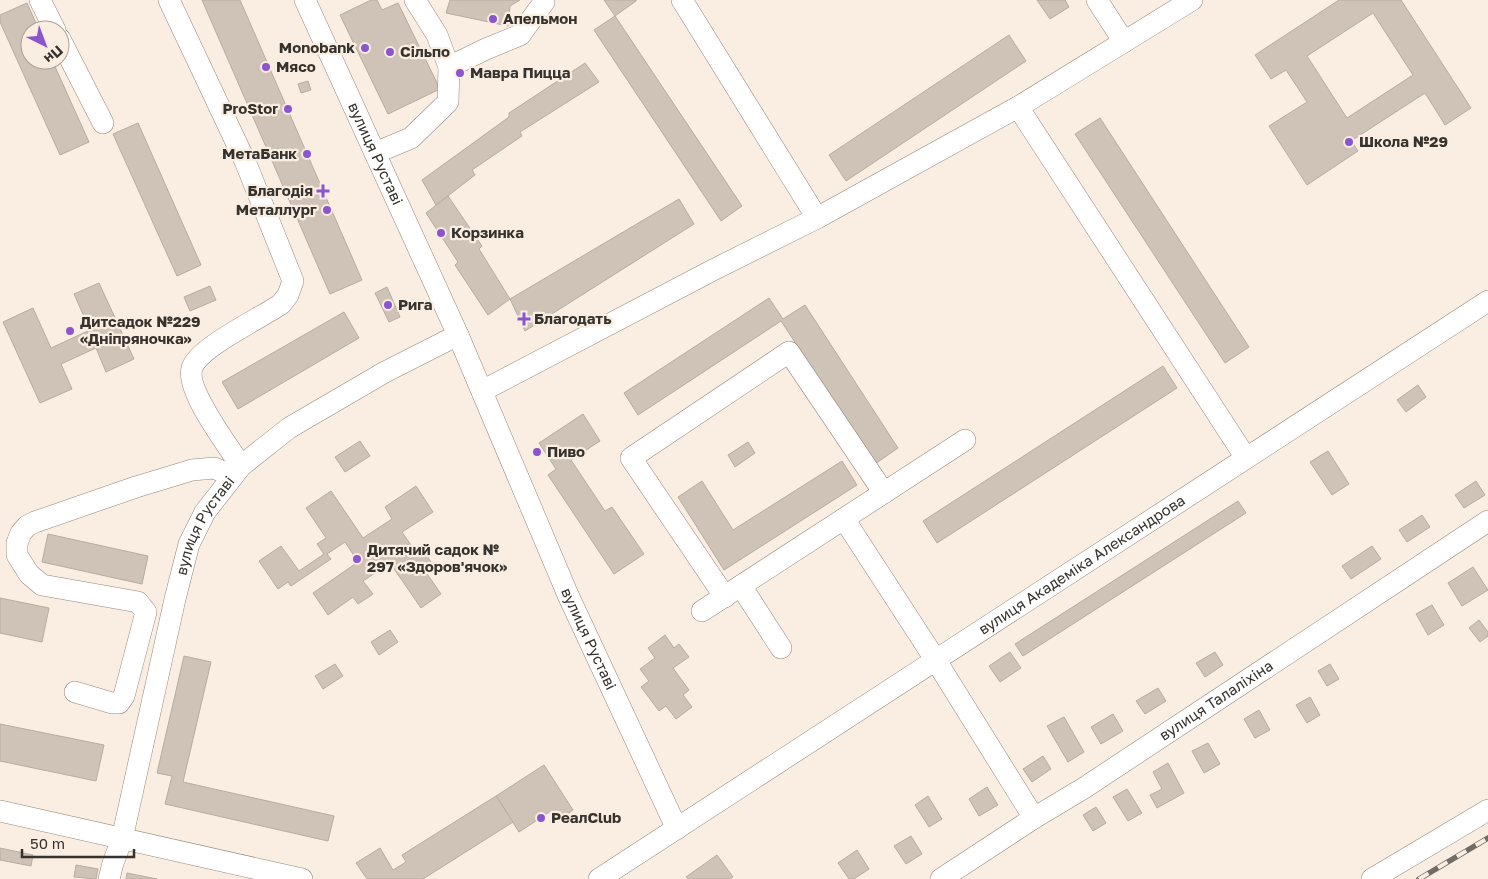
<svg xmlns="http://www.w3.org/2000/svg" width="1488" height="879" viewBox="0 0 1488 879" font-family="'Golos Text',sans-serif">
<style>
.building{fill:#cfc3b8;stroke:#b7aca0;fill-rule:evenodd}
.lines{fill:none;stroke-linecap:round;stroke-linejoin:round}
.minor-casing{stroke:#93887d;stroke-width:22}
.minor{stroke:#fff;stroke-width:21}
.rail-casing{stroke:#726b64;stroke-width:5.5}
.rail{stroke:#faede1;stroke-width:4;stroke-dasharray:11;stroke-linecap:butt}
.poi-dot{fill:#8a55cd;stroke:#faede1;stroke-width:2}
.labels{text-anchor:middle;stroke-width:4.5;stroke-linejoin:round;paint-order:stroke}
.poi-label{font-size:15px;font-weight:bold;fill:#36322d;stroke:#faede1;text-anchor:start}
.street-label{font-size:15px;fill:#36322d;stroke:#faede1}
</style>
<rect width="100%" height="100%" fill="#faede1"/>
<!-- building -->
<g class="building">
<path d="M202 0H240L362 280 330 294Z"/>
<path d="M371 0H377L382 10 398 3 440 89 388 114 340 15Z"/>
<path d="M450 0H520L510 6 508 26 446 13Z"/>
<path d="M604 0H636V1L615 16Z"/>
<path d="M1037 0H1065L1069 7 1050 19Z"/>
<path d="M1339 0H1401L1471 108 1445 125 1425 93 1351 141 1358 151 1307 185 1269 126 1307 102 1286 70 1271 79 1255 55ZM1373 13 1413 75 1347 118 1307 56Z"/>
<path d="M27 3 39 30H30V60H52L89 142 60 155 0 22V15Z"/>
<path d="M615 16 742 206 721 221 594 30Z"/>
<path d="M1009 35 1026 61 846 181 829 155Z"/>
<path d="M585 63 599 82 520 132 522 136 472 170 475 175 436 205 422 180 509 117V113Z"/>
<path d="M308 81 311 90 301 93 298 84Z"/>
<path d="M1100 118 1249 347 1225 363 1075 134Z"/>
<path d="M138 123 201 265 177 276 113 134Z"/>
<path d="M448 196 482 246 479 249 510 299 488 315 455 265 458 262 426 213Z"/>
<path d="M679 199 694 224 525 331 510 299Z"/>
<path d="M99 283 134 359 106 372 96 348 61 364 72 389 40 403 3 322 33 308 51 348 90 330 74 294Z"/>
<path d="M210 286 216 300 190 311 184 297Z"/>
<path d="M387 287 400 317 389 322 375 293Z"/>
<path d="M769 298 783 319 805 305 898 448 875 464 781 321 638 415 624 393Z"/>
<path d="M344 312 359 338 238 409 222 382Z"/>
<path d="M1163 366 1177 388 937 543 923 521Z"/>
<path d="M1418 385 1426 397 1406 412 1397 400Z"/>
<path d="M583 414 600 441 571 460 605 511 612 507 644 554 614 574 548 475 556 469 539 443Z"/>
<path d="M360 441 370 456 345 472 335 457Z"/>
<path d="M748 442 755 453 735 467 728 455Z"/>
<path d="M1328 451 1349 484 1332 495 1310 462Z"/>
<path d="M842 461 857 485 724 570 678 497 702 481 733 530Z"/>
<path d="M1476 481 1485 495 1464 508 1455 495Z"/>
<path d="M416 486 433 512 402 532 413 548 406 553 410 559 423 550 431 562 423 568 441 594 421 608 390 563 363 581 373 594 358 604 353 597 328 615 313 593 358 562 345 542 327 554 331 559 291 586 288 582 278 589 259 561 281 546 299 571 324 554 317 544 326 538 306 508 331 491 363 538 392 519 385 507Z"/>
<path d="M1238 501 1246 513 1023 656 1015 644Z"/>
<path d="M1422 515 1430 527 1407 542 1399 530Z"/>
<path d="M48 534 148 556 142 584 42 562Z"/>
<path d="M1372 546 1381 559 1351 579 1342 566Z"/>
<path d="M1473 567 1488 590 1462 606 1448 583Z"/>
<path d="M0 598 49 608 42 642 0 633Z"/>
<path d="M1432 605 1444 625 1428 635 1416 614Z"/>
<path d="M1479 620 1488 632V636L1480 642 1469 628Z"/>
<path d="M390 630 398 642 379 655 371 642Z"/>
<path d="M665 635 674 648 679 644 689 657 673 668 689 690 683 695 692 707 676 719 666 706 659 711 641 687 649 681 640 669 655 658 648 648Z"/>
<path d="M1010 652 1021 668 1000 682 989 666Z"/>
<path d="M1215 652 1223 665 1205 677 1196 663Z"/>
<path d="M184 656 211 662 183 782 334 816 328 841 165 804 172 776 157 773Z"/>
<path d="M335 664 343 676 323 689 315 676Z"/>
<path d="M1330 664 1339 679 1327 686 1318 671Z"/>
<path d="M1158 688 1166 701 1145 714 1136 701Z"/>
<path d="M1310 697 1320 715 1307 723 1296 705Z"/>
<path d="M1259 710 1270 730 1255 738 1244 719Z"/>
<path d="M1113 714 1123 731 1101 744 1091 727Z"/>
<path d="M1064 717 1084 752 1068 762 1047 726Z"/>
<path d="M0 724 104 745 96 781 0 761Z"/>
<path d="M1208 743 1220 764 1204 773 1192 751Z"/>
<path d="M1043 756 1051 769 1032 782 1023 769Z"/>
<path d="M1168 763 1184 793 1157 808 1150 795 1162 789 1153 772Z"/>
<path d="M544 765 573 810 557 821 551 811 519 832 496 796Z"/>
<path d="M987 787 998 805 979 816 969 799Z"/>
<path d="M1127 789 1142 813 1128 821 1113 797Z"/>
<path d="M496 796 513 822 423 879H367L356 863 380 848 393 870 406 862 402 855Z"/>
<path d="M928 796 942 819 929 827 915 805Z"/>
<path d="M1096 807 1106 823 1093 831 1083 815Z"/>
<path d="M911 836 922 854 906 864 894 846Z"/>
<path d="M0 848 33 855 31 866 0 860Z"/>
<path d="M857 850 869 869 854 879H849L838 863Z"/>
<path d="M717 855 733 877 730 879H688L686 877Z"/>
<path d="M76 865 98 869 96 879 74 877Z"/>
<path d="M127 873 157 879H126Z"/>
</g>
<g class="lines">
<defs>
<g id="minor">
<path d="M40 0 55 30"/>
<path d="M169 0 245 161 293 281 288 295 281 304C261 318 199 347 192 368 185 390 229 447 241 466"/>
<path id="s1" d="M305 0 458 335 568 595 677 829"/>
<path d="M682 0 817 218"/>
<path d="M1097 0 1124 42"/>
<path d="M60 39 103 123"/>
<path d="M449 67 486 49 520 35 544 2 543 0"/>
<path d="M1018 107 1246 458"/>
<path d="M375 153 411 138 448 102 449 67 437 35 415 0"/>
<path d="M482 391 713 270 817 218 1018 107 1192 0"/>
<path d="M844 519 935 659 1034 818"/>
<path d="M741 586 781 648"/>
<path d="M725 597 631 458 789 352 884 493"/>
<path d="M702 611 965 440"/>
<path d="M75 692 112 703H119L124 696 146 612 138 602 42 585 29 574 17 555V543L21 533 27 526 35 522 136 487 192 470 214 468 233 476"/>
<path d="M0 811 302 879"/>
<path id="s2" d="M109 879 113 863 122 839 175 599 189 544 205 512 241 466 289 428 385 372 458 335"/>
<path id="s3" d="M599 879 1488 301"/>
<path id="s4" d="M941 879 1034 818 1084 788 1488 521"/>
<path d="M1372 879 1488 810"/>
</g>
</defs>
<!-- minor casing -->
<use href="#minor" class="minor-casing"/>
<!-- minor -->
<use href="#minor" class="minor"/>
<defs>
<path id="rail" d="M1419 879 1488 838"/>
</defs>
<!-- rail casing -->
<use href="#rail" class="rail-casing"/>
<!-- rail -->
<use href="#rail" class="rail"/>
</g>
<!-- markers -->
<g class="poi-dot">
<circle cx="493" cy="19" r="5"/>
<circle cx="365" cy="48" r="5"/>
<circle cx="390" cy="52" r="5"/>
<circle cx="266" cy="67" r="5"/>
<circle cx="460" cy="73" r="5"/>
<circle cx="288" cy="109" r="5"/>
<circle cx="1349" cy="142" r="5"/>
<circle cx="307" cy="154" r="5"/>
<path d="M320.5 183.5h5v5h5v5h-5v5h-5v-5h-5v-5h5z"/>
<circle cx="327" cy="210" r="5"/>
<circle cx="441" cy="233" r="5"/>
<circle cx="388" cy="305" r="5"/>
<path d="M521.5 311.5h5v5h5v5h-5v5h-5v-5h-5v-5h5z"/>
<circle cx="70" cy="331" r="5"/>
<circle cx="537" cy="452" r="5"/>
<circle cx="357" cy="559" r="5"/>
<circle cx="541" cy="818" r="5"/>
</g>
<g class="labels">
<!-- poi labels -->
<g class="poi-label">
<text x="503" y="24">Апельмон</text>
<text x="355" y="53" text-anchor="end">Monobank</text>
<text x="400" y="57">Сільпо</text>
<text x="276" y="72">Мясо</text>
<text x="470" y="78">Мавра Пицца</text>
<text x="278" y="114" text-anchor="end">ProStor</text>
<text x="1359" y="147">Школа №29</text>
<text x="297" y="159" text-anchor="end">МетаБанк</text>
<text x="313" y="196" text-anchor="end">Благодія</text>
<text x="317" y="215" text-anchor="end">Металлург</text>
<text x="451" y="238">Корзинка</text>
<text x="398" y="310">Рига</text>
<text x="534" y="324">Благодать</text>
<text x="80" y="327">Дитсадок №229<tspan x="80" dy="17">«Дніпряночка»</tspan></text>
<text x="547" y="457">Пиво</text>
<text x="367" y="555">Дитячий садок №<tspan x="367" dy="17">297 «Здоров'ячок»</tspan></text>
<text x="551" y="823">РеалClub</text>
</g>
<!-- street labels -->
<g class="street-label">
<text dy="5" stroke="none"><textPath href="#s1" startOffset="169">вулиця Руставі</textPath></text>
<text dy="5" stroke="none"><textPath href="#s2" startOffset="368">вулиця Руставі</textPath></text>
<text dy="5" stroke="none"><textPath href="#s3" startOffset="576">вулиця Академіка Александрова</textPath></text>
<text dy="5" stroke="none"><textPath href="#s1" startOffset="699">вулиця Руставі</textPath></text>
<text dy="5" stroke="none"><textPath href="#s4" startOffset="328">вулиця Талаліхіна</textPath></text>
</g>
</g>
<!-- north arrow -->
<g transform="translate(45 45) rotate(138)"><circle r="24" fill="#faede1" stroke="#aca299"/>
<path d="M0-4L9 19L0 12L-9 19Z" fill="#8a55cd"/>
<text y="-8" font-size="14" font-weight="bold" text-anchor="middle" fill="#36322d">Пн</text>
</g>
<!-- scale -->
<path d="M22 849v8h112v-8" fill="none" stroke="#36322d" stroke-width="2.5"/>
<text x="30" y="849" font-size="15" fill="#36322d" stroke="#faede1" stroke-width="4" paint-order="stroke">50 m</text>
</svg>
